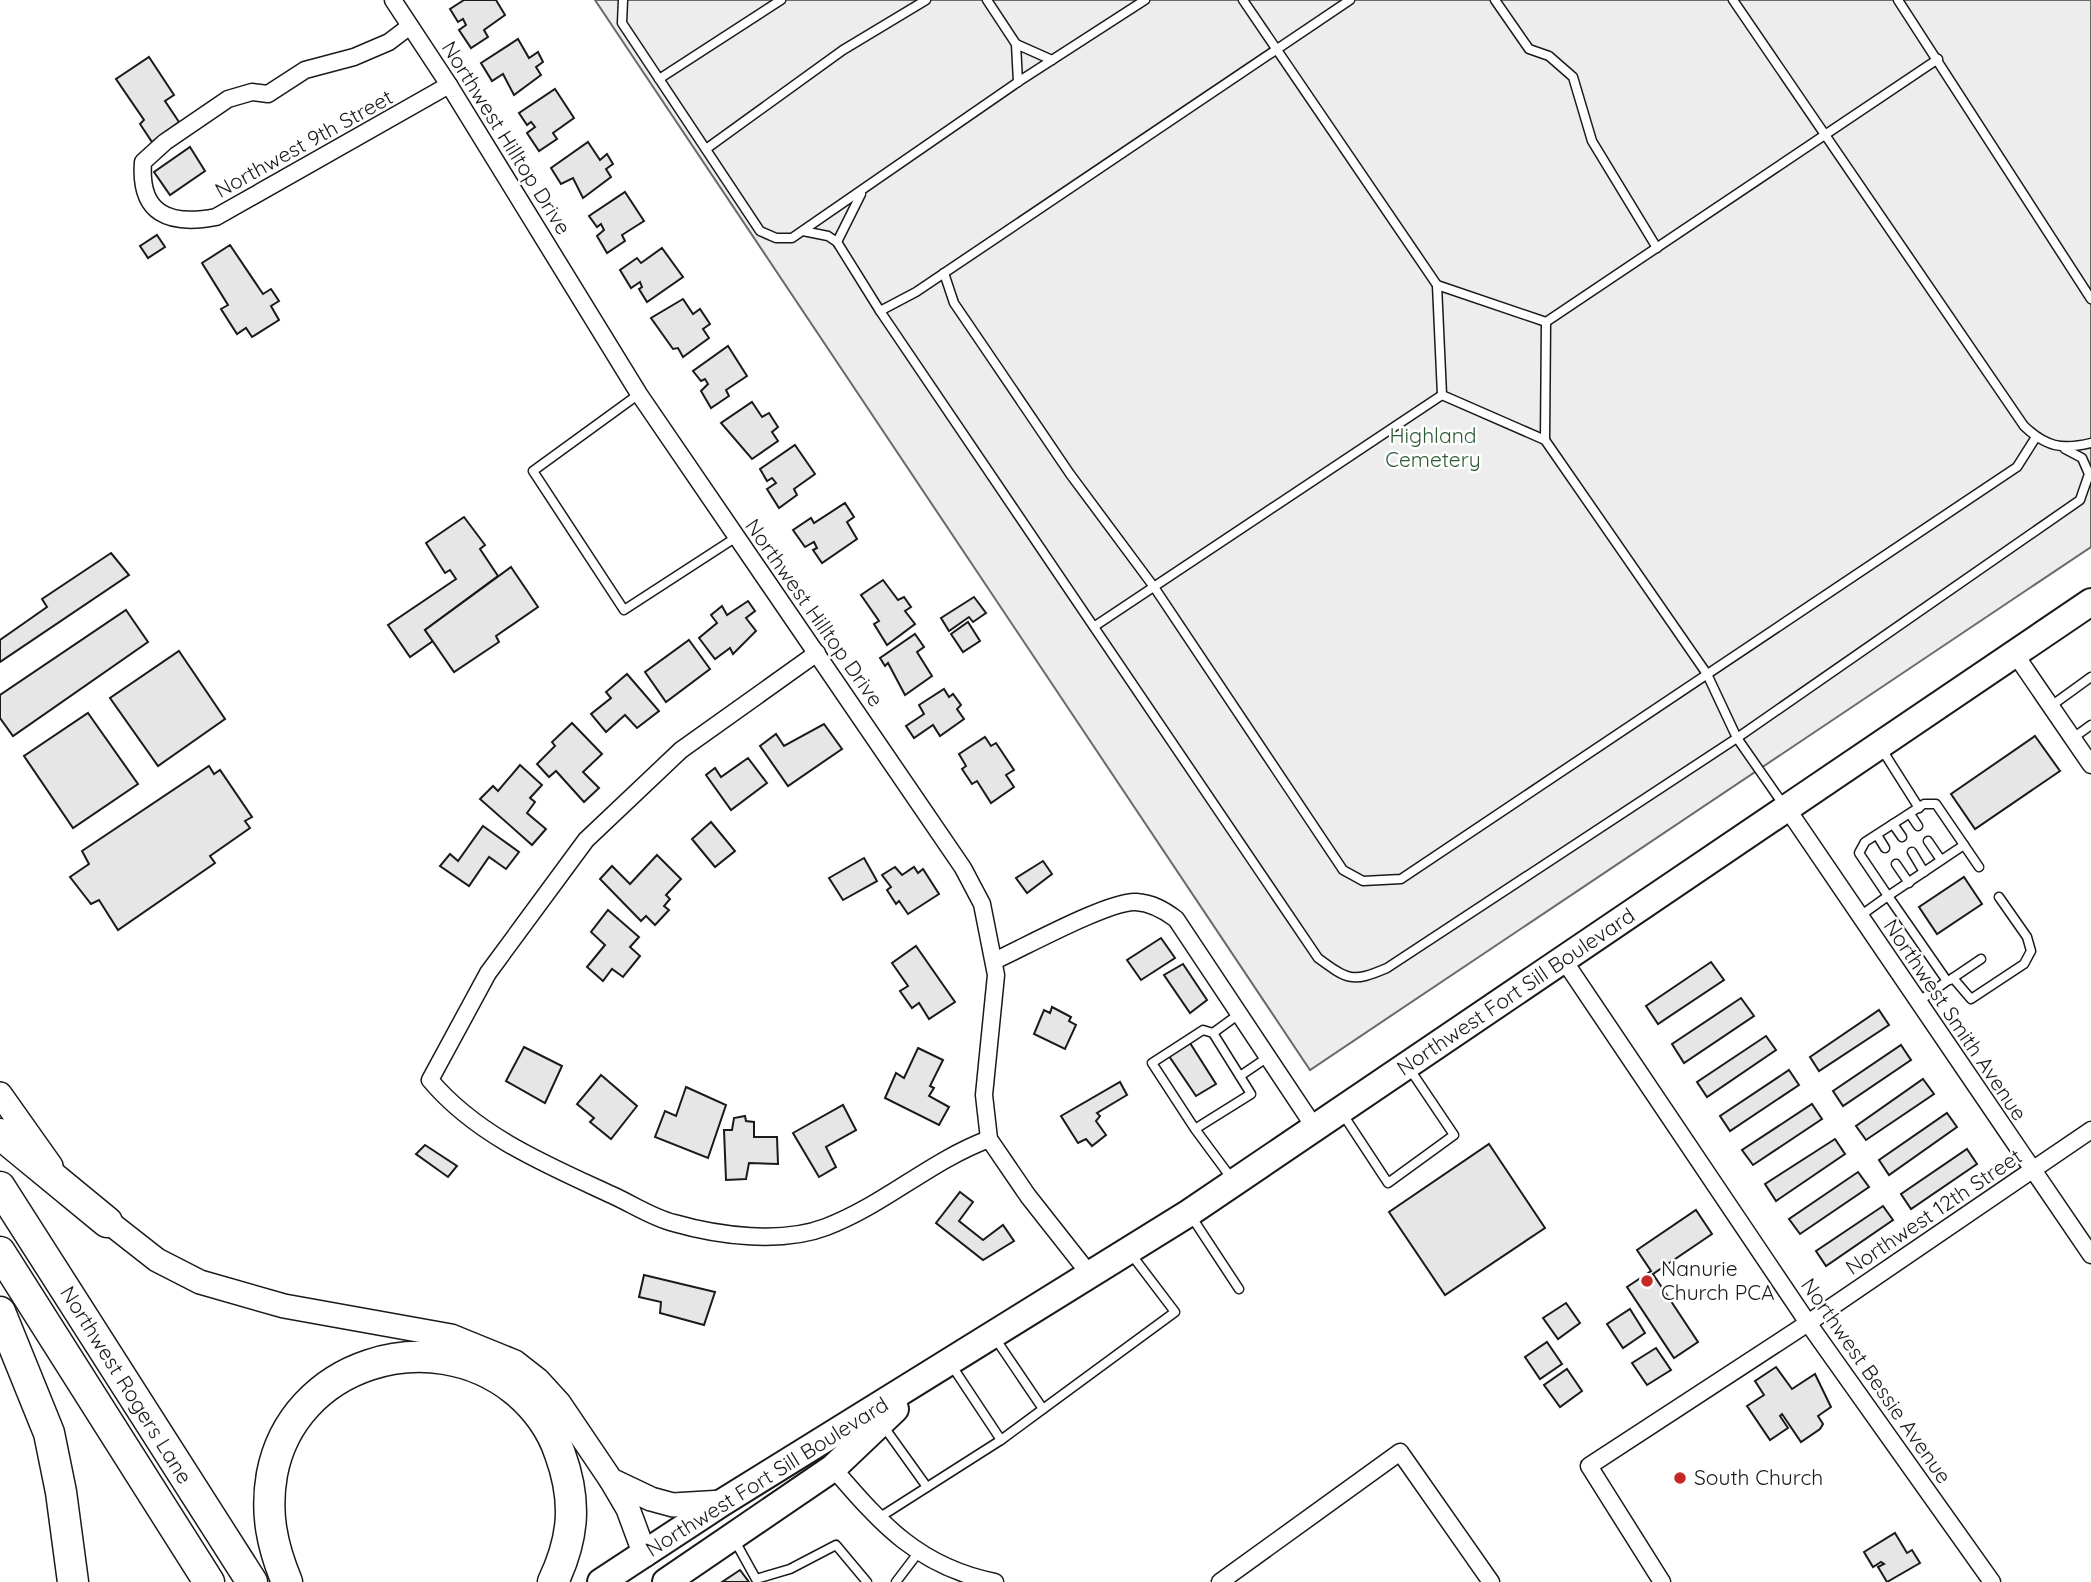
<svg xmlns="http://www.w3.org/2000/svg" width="2091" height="1582" viewBox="0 0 2091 1582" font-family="Quicksand,sans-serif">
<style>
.green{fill:#ededed;stroke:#6a6a6a;stroke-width:2}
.building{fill:#e6e6e6;stroke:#1a1a1a;stroke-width:2}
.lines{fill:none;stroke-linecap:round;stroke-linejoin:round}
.lane-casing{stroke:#1a1a1a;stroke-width:11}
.street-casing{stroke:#1a1a1a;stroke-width:19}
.secondary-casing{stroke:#1a1a1a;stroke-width:26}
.primary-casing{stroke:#1a1a1a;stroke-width:30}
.highway-casing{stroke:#1a1a1a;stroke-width:33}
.lane{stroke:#fff;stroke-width:8}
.street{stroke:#fff;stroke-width:16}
.secondary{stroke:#fff;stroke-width:23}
.primary{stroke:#fff;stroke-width:26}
.highway{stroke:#fff;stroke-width:30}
.poi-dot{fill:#c62828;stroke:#fff;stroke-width:2.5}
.labels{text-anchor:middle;stroke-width:5;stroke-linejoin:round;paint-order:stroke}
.street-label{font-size:21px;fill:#1a1a1a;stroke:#fff}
.park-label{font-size:21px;fill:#2b5a34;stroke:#fff}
.poi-label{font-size:21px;fill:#1a1a1a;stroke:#fff;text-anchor:start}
</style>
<rect width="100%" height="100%" fill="#fff"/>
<!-- green -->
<path class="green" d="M595 0H2091V547L1310 1070Z"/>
<!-- building -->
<g class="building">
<path d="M464 0H496L505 15 484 30 488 37 471 48 459 30 466 25 463 19 458 22 450 9Z"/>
<path d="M518 39 529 58 538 52 543 62 536 67 541 75 514 95 503 74 492 81 481 63Z"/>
<path d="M149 57 174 95 165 101 179 122 152 142 140 124 144 120 116 79Z"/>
<path d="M555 89 574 118 553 133 557 139 539 151 527 133 535 127 531 122 527 125 519 113Z"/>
<path d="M588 142 600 160 607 154 613 164 606 169 611 177 583 198 573 178 561 184 551 168Z"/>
<path d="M190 147 205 171 170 195 154 172Z"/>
<path d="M625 192 644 221 622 235 625 241 607 253 597 236 604 230 601 224 597 227 589 216Z"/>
<path d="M157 235 165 247 148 258 140 246Z"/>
<path d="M230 245 263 294 271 289 279 301 271 306 279 320 252 337 246 328 237 334 221 309 228 305 202 263Z"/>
<path d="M662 248 683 277 647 302 639 289 642 287 640 282 631 288 620 270 637 258 641 263Z"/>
<path d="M683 299 693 314 700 309 710 324 703 329 709 338 683 357 678 348 673 349 651 318Z"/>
<path d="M728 346 747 376 726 390 729 396 711 408 701 391 708 384 705 379 701 381 693 371Z"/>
<path d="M752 402 762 417 769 413 778 427 772 432 778 441 752 459 721 423Z"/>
<path d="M795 445 815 474 794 489 797 495 779 508 767 489 776 483 772 478 767 481 760 469Z"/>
<path d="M845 503 854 517 847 522 857 539 822 563 813 550 817 548 814 542 805 547 793 530 811 518 814 523Z"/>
<path d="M464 517 485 545 480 549 498 576 425 630 433 641 410 657 388 625 456 579 450 570 445 573 426 543Z"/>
<path d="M111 553 129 575 0 662V640L47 607 42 599Z"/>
<path d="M511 567 538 607 496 636 499 642 454 672 425 630Z"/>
<path d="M883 580 898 600 904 597 911 607 905 611 915 624 887 645 874 624 879 621 861 595Z"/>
<path d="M974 597 986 613 973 622 969 617 949 631 941 618Z"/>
<path d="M748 601 755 611 746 618 756 631 733 654 730 648 715 659 699 638 717 623 711 615 722 606 727 615Z"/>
<path d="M126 610 148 642 13 736 0 718V695Z"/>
<path d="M968 622 980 641 963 652 951 634Z"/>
<path d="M915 634 924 647 917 652 932 676 905 695 888 663 885 666 880 658Z"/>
<path d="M689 640 710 669 666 702 645 672Z"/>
<path d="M179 651 225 719 158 766 110 698Z"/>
<path d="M627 674 659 711 637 728 625 715 606 732 591 714 611 698 606 692Z"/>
<path d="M944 689 949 697 953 694 961 705 957 709 964 719 940 736 933 725 914 738 906 726 924 714 919 705Z"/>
<path d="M88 713 138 784 73 828 24 756Z"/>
<path d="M572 723 602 754 583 772 599 788 584 802 556 771 549 777 537 764 555 746 552 742Z"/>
<path d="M824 724 842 749 788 786 760 746 776 734 784 746Z"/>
<path d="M2035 736 2060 771 1975 829 1951 794Z"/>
<path d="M985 737 991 746 996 743 1014 770 1006 775 1014 787 991 803 977 781 972 784 962 769 966 766 959 754Z"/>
<path d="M748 758 767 783 731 810 706 775 715 768 721 777Z"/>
<path d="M520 765 542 785 530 798 535 802 527 813 546 829 532 845 480 799 493 786 498 791Z"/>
<path d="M209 766 214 774 220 770 252 817 245 821 250 828 210 856 215 863 118 930 99 900 91 904 70 877 89 864 82 851Z"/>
<path d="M711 822 735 851 715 867 692 839Z"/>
<path d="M483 826 519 852 506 869 489 857 469 886 440 866 450 854 458 861Z"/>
<path d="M657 855 681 879 666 895 670 899 664 906 669 910 655 925 646 916 641 921 600 879 612 866 630 884Z"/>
<path d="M864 858 877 881 843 900 829 878Z"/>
<path d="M1043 861 1052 874 1027 893 1016 878Z"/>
<path d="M895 867 902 875 914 867 918 873 923 869 939 894 908 914 899 901 896 904 887 890 891 887 882 875Z"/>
<path d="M1964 877 1982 904 1937 934 1919 907Z"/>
<path d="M608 910 639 937 630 947 640 956 623 977 612 969 603 981 587 967 605 945 591 932Z"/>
<path d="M1161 938 1175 958 1141 980 1127 960Z"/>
<path d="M916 946 955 1002 929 1019 919 1003 912 1008 900 991 908 986 892 963Z"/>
<path d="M1711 962 1724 980 1658 1024 1646 1006Z"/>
<path d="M1183 964 1207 1000 1190 1013 1164 975Z"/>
<path d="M1741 998 1754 1016 1684 1063 1672 1044Z"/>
<path d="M1052 1007 1071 1017 1069 1021 1076 1025 1065 1049 1034 1034 1044 1010 1050 1013Z"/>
<path d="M1879 1010 1889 1025 1819 1071 1810 1057Z"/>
<path d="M1766 1036 1776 1050 1707 1097 1697 1082Z"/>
<path d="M1190 1043 1216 1084 1196 1096 1169 1056Z"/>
<path d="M1901 1045 1911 1060 1843 1106 1833 1091Z"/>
<path d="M524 1047 562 1066 545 1103 506 1081Z"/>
<path d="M918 1048 943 1060 930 1086 934 1088 929 1096 949 1107 939 1125 885 1098 896 1073 904 1078Z"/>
<path d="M1789 1070 1799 1085 1730 1131 1720 1116Z"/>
<path d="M601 1075 637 1106 611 1139 590 1122 594 1118 577 1104Z"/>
<path d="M1923 1079 1934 1094 1866 1140 1856 1126Z"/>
<path d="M1120 1082 1127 1095 1097 1113 1100 1116 1096 1121 1106 1135 1092 1146 1086 1139 1078 1143 1061 1116Z"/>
<path d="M686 1087 726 1105 708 1158 655 1137 665 1111 676 1116Z"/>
<path d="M1812 1104 1822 1119 1753 1165 1742 1150Z"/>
<path d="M843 1105 856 1130 826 1147 836 1167 819 1177 793 1133Z"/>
<path d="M1947 1113 1957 1127 1889 1175 1879 1160Z"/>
<path d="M745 1116 746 1121 754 1122V1137H777L778 1164 749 1163 746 1179 726 1180 724 1130H732L734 1118Z"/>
<path d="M1835 1139 1845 1154 1776 1201 1765 1184Z"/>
<path d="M1489 1144 1545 1228 1445 1295 1389 1212Z"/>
<path d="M425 1145 457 1166 448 1177 416 1154Z"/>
<path d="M1967 1149 1977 1164 1911 1209 1901 1194Z"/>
<path d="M1858 1172 1869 1187 1800 1234 1789 1219Z"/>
<path d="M960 1192 973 1202 959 1221 983 1240 1003 1225 1014 1241 983 1260 936 1223Z"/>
<path d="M1883 1206 1893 1220 1826 1266 1816 1251Z"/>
<path d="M1696 1210 1712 1234 1653 1274 1698 1342 1674 1358 1627 1287 1651 1271 1637 1250Z"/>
<path d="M644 1275 715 1292 704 1325 660 1313 661 1302 639 1297Z"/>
<path d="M1566 1303 1580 1323 1558 1339 1543 1318Z"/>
<path d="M1630 1309 1645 1333 1623 1348 1607 1324Z"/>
<path d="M1547 1342 1562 1364 1540 1379 1525 1357Z"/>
<path d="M1656 1348 1671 1370 1647 1385 1632 1363Z"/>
<path d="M1776 1367 1792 1389 1815 1374 1831 1407 1818 1416 1823 1424 1820 1429 1801 1442 1782 1414 1780 1416 1788 1428 1770 1440 1747 1406 1764 1395 1755 1381Z"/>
<path d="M1567 1369 1582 1391 1560 1407 1544 1385Z"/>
<path d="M1895 1533 1907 1553 1912 1550 1920 1563 1887 1582 1878 1567 1884 1564 1881 1562 1873 1567 1864 1552Z"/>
<path d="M740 1570 749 1582H722Z"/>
</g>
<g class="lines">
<defs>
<g id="lane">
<path d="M623 0 622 23 760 231 776 238H792L1018 82 1145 0"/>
<path d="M987 0 1016 44 1018 82"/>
<path d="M1243 0 1437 285 1546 322 1938 59"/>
<path d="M1495 0 1529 49 1549 56 1573 77 1592 141 1657 248"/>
<path d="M1733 0 2024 426C2046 447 2062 450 2091 443"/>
<path d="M1898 0 2091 299"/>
<path d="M1016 44 1052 60"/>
<path d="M659 79 781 0"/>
<path d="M706 149 843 50 926 0"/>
<path d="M803 231 828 236 837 242 880 311 916 292 1350 0"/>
<path d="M837 242 861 194"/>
<path d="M944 273 954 303 986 350 1070 474 1154 587 1343 870 1363 881 1401 879 2017 467 2036 437"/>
<path d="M1437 285 1442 395 1545 440 1707 674 1737 738 1783 804"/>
<path d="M880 311 1318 958C1348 980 1352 983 1387 968L1737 738 2080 500 2089 474 2082 458 2065 449"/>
<path d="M639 394 533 471 624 610 735 538"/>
<path d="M1545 440 1546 322"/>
<path d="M1095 626 1442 395"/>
<path d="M2051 706 2091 677"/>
<path d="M2073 738 2091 725"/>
<path d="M1881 748 1919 808"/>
<path d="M1924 804H1936L1964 845 1888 896 1859 853 1865 842Z"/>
<path d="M1910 814 1918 826"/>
<path d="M1893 824 1902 837"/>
<path d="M1877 835 1885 848"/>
<path d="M1928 841 1941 860"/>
<path d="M1964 845 1979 867"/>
<path d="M1912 852 1924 872"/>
<path d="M1896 864 1909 883"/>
<path d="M1860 916 1888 896 1947 981 1918 1002"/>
<path d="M1953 978 1971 999 2024 964 2031 951 2027 937 1999 897"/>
<path d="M1950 980 1981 959"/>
<path d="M1213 1033 1239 1014"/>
<path d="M1240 1076 1268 1057"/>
<path d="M1342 1113 1388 1183 1454 1135 1409 1068"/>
<path d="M1195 1129 1152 1063 1203 1030 1213 1033 1251 1094 1195 1129 1232 1179"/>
<path d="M1191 1216 1239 1289"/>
<path d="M995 1338 1043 1409 1175 1312 1131 1254"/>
<path d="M884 1427 927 1487"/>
<path d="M1001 1440 1043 1409"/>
<path d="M877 1519 1001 1440 952 1366"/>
<path d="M735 1541 756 1579 790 1569 836 1545 867 1582"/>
<path d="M896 1582 918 1553"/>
</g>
<g id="street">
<path d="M393 0 449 85 639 394 963 868 982 904 996 975 984 1095 989 1139 1028 1196 1091 1276"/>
<path d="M410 26 389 42 354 57 305 70 268 94 252 92 228 99 165 142 143 162C139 214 169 226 216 217L449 85"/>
<path d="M817 653 681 750 586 840 488 973 430 1080C477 1136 547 1165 612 1195 632 1204 653 1218 674 1223 719 1236 782 1244 826 1227 884 1205 930 1161 989 1139"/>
<path d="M2015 654 2091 765"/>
<path d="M1786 807 2091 1255"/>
<path d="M1563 959 1808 1323 1992 1582"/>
<path d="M994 961C1023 948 1110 900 1136 902 1152 903 1164 910 1176 919L1315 1128"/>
<path d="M833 1468C881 1524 919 1567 995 1582"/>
<path d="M1220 1582 1400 1452 1491 1582"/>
<path d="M1662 1582 1589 1466 1808 1323 2091 1130"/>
</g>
<g id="secondary">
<path d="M0 1094 51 1166"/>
<path d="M97 1213 157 1260 200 1282 284 1306 451 1336 515 1362 538 1380 559 1403 611 1480 651 1499 673 1505 723 1502"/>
<path d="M611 1480 628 1509 645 1555"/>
</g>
<g id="primary">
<path d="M601 1582 723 1502 1189 1213 2091 602"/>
<path d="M666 1582 833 1468 895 1409"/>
</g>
<g id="highway">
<path d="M0 1134 107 1222"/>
<path d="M0 1187 252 1582"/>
<path d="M0 1252 209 1582"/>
<path d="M0 1312 49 1433 61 1492 73 1582"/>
<path d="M287 1582C272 1546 265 1513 272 1474 293 1363 430 1322 515 1390 535 1406 552 1429 560 1454 577 1501 574 1538 553 1582"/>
</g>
</defs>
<!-- lane casing -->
<use href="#lane" class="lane-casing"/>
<!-- street casing -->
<use href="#street" class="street-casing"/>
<!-- secondary casing -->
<use href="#secondary" class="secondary-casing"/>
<!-- primary casing -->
<use href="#primary" class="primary-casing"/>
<!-- highway casing -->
<use href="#highway" class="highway-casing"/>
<!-- lane -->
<use href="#lane" class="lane"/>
<!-- street -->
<use href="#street" class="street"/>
<!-- secondary -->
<use href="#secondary" class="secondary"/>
<!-- primary -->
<use href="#primary" class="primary"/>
<!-- highway -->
<use href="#highway" class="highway"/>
</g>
<!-- markers -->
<g class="poi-dot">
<circle cx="1647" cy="1281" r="7"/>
<circle cx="1680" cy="1478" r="7"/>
</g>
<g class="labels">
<!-- street labels -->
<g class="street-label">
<text transform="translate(506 138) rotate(58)" y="7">Northwest Hilltop Drive</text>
<text transform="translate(304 144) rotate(-29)" y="7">Northwest 9th Street</text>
<text transform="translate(814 613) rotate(55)" y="7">Northwest Hilltop Drive</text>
<text transform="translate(1516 992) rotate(-34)" y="7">Northwest Fort Sill Boulevard</text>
<text transform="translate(1955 1020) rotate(56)" y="7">Northwest Smith Avenue</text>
<text transform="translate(1934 1212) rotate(-34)" y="7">Northwest 12th Street</text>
<text transform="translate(1876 1381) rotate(55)" y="7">Northwest Bessie Avenue</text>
<text transform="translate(126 1385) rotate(58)" y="7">Northwest Rogers Lane</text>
<text transform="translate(767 1477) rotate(-32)" y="7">Northwest Fort Sill Boulevard</text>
</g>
<!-- park labels -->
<g class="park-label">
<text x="1433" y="443">Highland<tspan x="1433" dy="24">Cemetery</tspan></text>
</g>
<!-- poi labels -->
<g class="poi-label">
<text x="1661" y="1276">Nanurie<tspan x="1661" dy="24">Church PCA</tspan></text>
<text x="1694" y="1485">South Church</text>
</g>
</g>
</svg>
